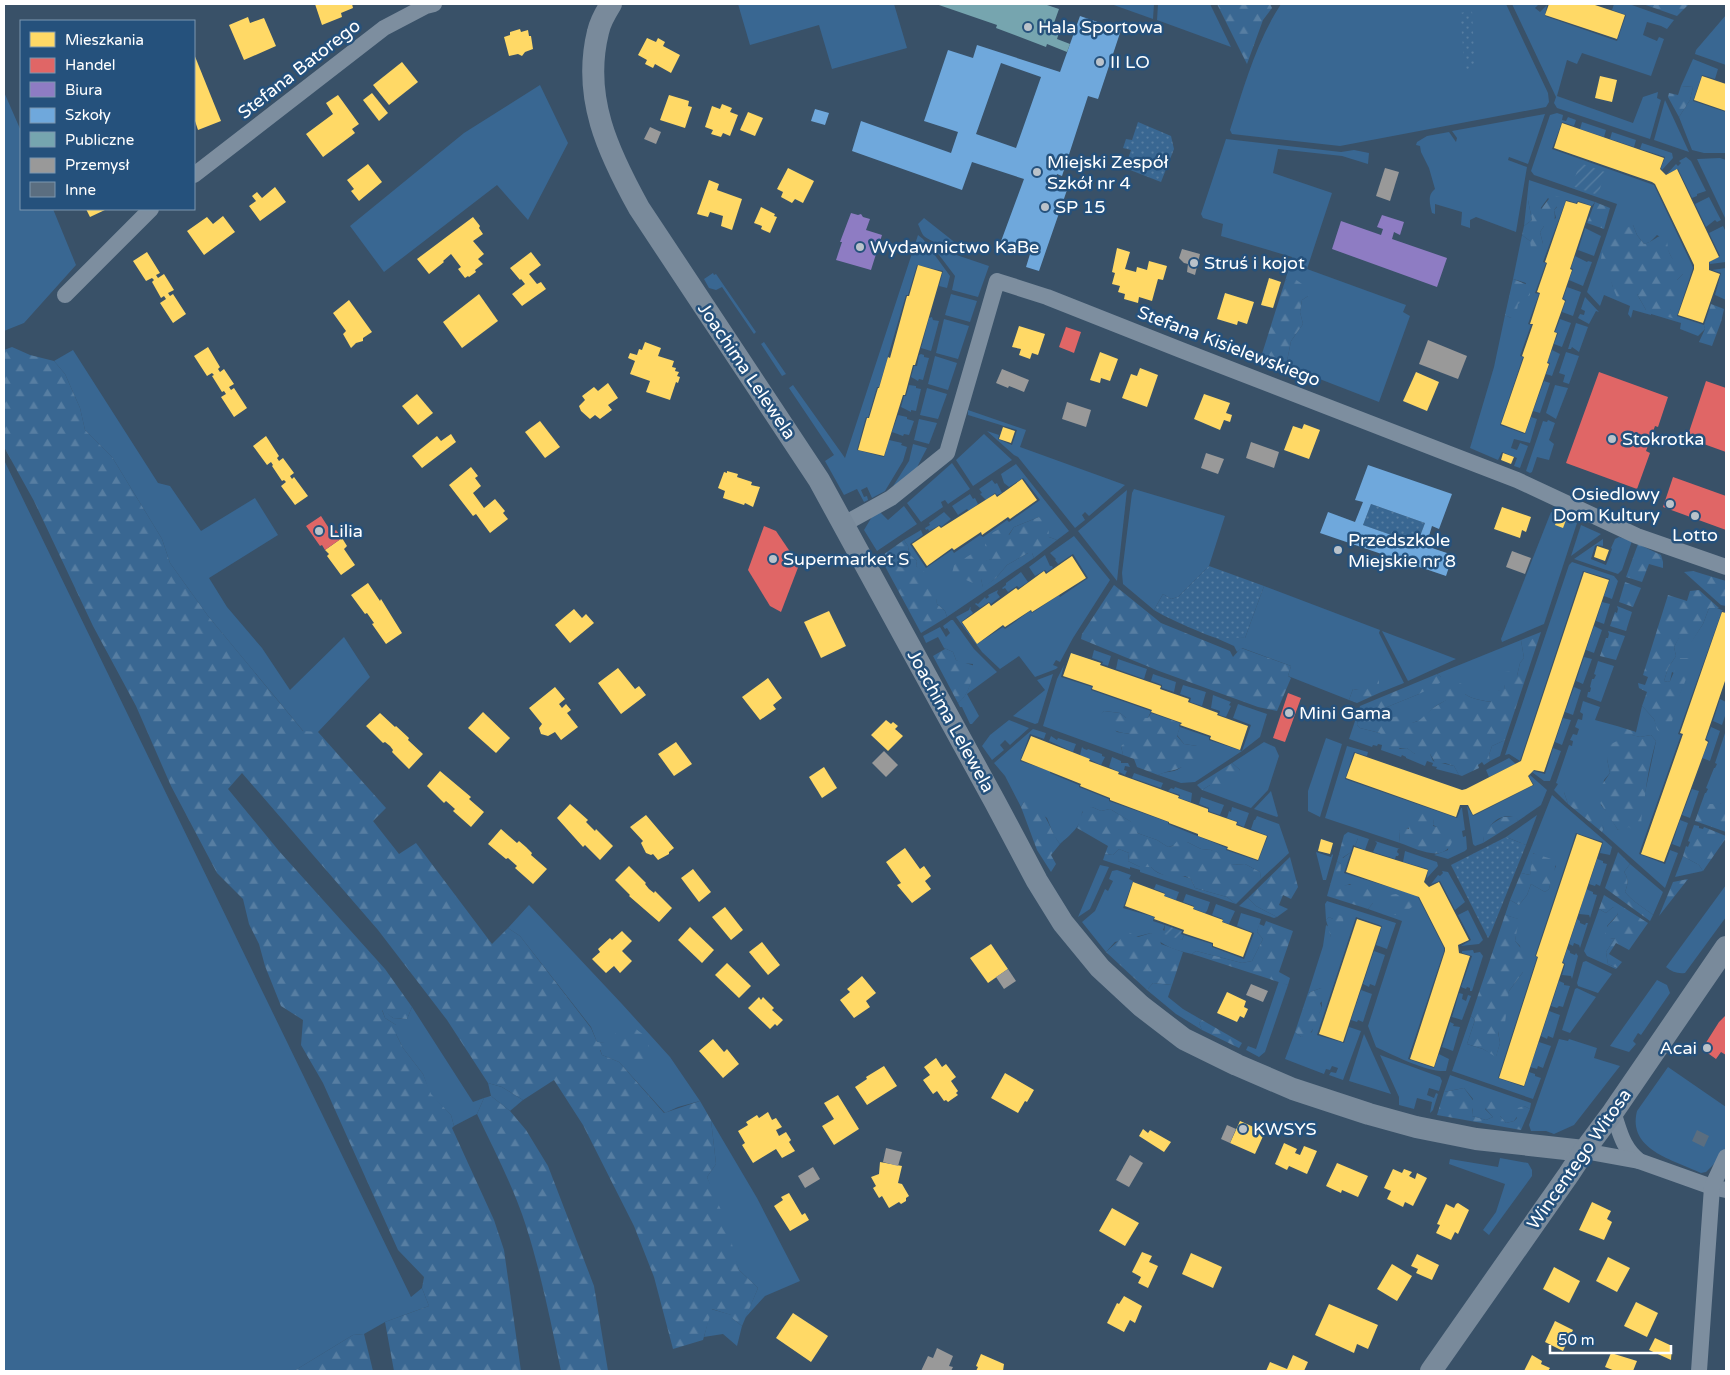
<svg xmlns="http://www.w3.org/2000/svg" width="1730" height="1375" viewBox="0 0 1730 1375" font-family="'Varela Round',sans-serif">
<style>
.grass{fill:#396792;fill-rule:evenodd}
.forest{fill:url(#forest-firs)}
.park{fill:url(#park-dots)}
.garden{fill:url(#garden-furrows)}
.homes{fill:#ffd966}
.shops{fill:#e06666}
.offices{fill:#8e7cc3}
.schools{fill:#6fa8dc;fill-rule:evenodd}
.public{fill:#76a5af}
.industry{fill:#999}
.building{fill:#5b6e80}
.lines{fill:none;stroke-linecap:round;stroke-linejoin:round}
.street{stroke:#7d8e9f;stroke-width:16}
.secondary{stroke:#798a9b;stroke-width:22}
.poi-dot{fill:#bac2ca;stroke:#25517c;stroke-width:2}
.labels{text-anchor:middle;stroke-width:5;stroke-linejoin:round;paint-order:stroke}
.poi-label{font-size:18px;fill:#fff;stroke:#25517c;text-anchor:start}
.street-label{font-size:18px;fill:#fff;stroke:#25517c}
</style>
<defs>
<pattern id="forest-firs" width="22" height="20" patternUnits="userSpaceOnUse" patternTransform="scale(1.25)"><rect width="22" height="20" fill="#396792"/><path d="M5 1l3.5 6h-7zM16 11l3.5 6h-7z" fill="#577ea2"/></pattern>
<pattern id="park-dots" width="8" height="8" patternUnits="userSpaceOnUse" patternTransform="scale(1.25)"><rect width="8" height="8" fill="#396792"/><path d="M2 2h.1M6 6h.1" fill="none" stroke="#577ea2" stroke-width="1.8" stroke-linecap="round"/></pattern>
<pattern id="garden-furrows" width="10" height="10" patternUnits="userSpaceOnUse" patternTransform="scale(1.25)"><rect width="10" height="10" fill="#396792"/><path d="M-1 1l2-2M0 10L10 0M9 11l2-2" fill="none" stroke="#577ea2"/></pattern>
</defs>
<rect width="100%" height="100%" fill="#395168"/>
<!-- grass -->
<g class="grass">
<path d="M738 4H894L907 48 832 69 819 25 750 45Z"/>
<path d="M1111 4H1154L1153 19Z"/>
<path d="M1158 4H1210L1231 47 1157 20Z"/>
<path d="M1281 4H1506L1548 93 1549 102 1546 107 1340 146 1232 134 1230 130C1244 87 1256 42 1281 4Z"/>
<path d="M1512 4H1539L1535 8 1540 12 1547 5 1545 16 1617 41 1626 15 1612 10 1614 4H1629L1674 20 1667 29 1661 26 1647 22 1643 35 1657 41 1659 37 1664 39 1651 76 1582 53 1577 64 1567 60 1557 96 1633 123 1643 97 1658 92 1657 98 1661 100 1650 139 1557 108 1554 103 1556 97Z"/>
<path d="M1726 15V65L1695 54 1696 50Z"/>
<path d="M1693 59 1718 69 1715 79 1702 75 1693 101 1726 112V153H1704L1692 150 1679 117 1690 100 1693 87 1681 86Z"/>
<path d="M540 85 568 143 528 220 497 185 384 272 350 226 464 133Z"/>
<path d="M4 92 21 131V209H53L76 265 24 323 4 331Z"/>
<path d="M1665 100 1689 152 1654 140Z"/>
<path d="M1557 113 1563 115 1562 120 1566 121 1568 117 1576 120 1574 126 1562 122 1552 149 1654 185 1692 265 1693 268 1677 316 1704 325 1705 329 1698 336 1680 329 1681 323 1651 314V315L1633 310 1631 318 1628 314 1630 306 1604 295 1600 306 1587 292 1617 204 1534 175 1531 171 1550 115ZM1633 225 1637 235 1644 244 1650 242 1657 235 1667 241C1665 252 1677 265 1683 274L1677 280 1670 310H1646L1637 294 1613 287 1609 273Z"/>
<path d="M1545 114 1528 164 1509 157 1508 160 1527 167 1516 232 1476 217 1470 220V228L1461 225 1462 212 1435 204V214L1432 213C1430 204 1427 195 1435 189L1429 168 1421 152 1420 146 1416 145 1417 142 1427 136 1449 132 1456 142 1457 138 1452 131Z"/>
<path d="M1582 122 1606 130 1604 137 1580 129Z"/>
<path d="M1612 132 1636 140 1634 147 1610 139Z"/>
<path d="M1226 139 1341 152 1354 150 1369 153 1368 164 1342 156 1278 149 1273 173 1332 193 1307 269 1406 305 1403 312 1410 316 1379 402 1286 366 1291 341 1303 324 1300 312 1302 300 1308 296 1287 279 1285 281 1292 257 1221 236 1223 224 1203 218 1201 214Z"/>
<path d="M1642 143 1672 153 1673 158 1662 170 1661 168 1665 157 1640 149Z"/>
<path d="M1686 157 1691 161 1706 191 1697 194V196L1692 198 1678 169 1667 174 1676 164 1678 166 1681 163 1679 161Z"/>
<path d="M1720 158 1726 160V220L1697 159Z"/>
<path d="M1529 180 1595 202 1592 206 1578 201 1576 203 1566 200 1543 262 1546 263 1535 293 1539 294 1528 324 1531 325 1520 356 1523 357 1500 425 1525 434 1531 417 1537 419 1530 443 1514 439 1511 448 1517 450 1520 443 1528 446 1520 468 1514 466 1517 458 1502 452 1498 460 1470 448 1494 367 1505 315 1511 318 1526 283 1513 279 1522 235 1530 241 1543 244 1540 232 1544 226 1556 218 1554 210 1557 207 1548 198 1540 209 1538 204 1528 200 1532 220 1524 226Z"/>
<path d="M1709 197 1721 220 1717 222 1715 220 1706 227 1695 204Z"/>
<path d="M924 218 962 248 973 252C961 250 931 244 923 235 921 232 920 228 918 224Z"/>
<path d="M1723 226 1726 232V262L1710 264 1709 262 1720 256 1709 233Z"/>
<path d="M1585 228 1601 236 1594 256 1578 250Z"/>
<path d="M918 235 923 239 950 276 947 288 939 286 943 271 917 265 908 295H906L879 387H877L868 418 866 417 857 450 884 457 889 440 902 443 901 445 907 447 903 461 885 491 872 498 867 487 861 490 864 497 867 496 868 500 864 502 857 489 844 495 825 461 834 455 789 388 793 385 845 458Z"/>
<path d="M933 247 989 266 978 297 952 290 955 276Z"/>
<path d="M1575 256 1587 262 1588 261 1592 262 1583 286 1569 280 1573 269 1571 268Z"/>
<path d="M1726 268V300L1715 295 1721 273 1712 270Z"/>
<path d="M713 273 714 275 716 274 756 332 754 334 722 287 716 290 709 288 704 279Z"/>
<path d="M1567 287 1581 292 1573 316 1562 312 1566 300 1563 299Z"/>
<path d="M951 294 977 301 970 322 945 315Z"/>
<path d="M1585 297 1599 312 1596 311 1589 324 1578 318 1580 314 1584 315 1585 311 1581 309Z"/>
<path d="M932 317 933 320 939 321 931 351 921 348 929 318Z"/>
<path d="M944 319 969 326 958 359 936 353Z"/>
<path d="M1560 319 1571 323 1562 347 1554 344 1558 333 1555 332Z"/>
<path d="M1576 323 1588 327 1579 352 1572 347 1571 349H1568Z"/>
<path d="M764 342 786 374 782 376 761 344Z"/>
<path d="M73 350 158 483 170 486 201 531 255 498 278 535 209 578 227 607 262 648 290 690 344 637 370 677 318 732H304L208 616 170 563 162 539 112 457 85 430 80 408 65 374 54 361Z"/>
<path d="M1552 350 1560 354 1552 376 1546 374 1550 363 1547 362Z"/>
<path d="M1566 352 1579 356 1569 384 1563 382 1565 375 1559 373Z"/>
<path d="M921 354 924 355V357L929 358 923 380 919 379 918 381 911 377 914 366H917L919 355Z"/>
<path d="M935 356 957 363 948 390 928 384Z"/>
<path d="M1544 381 1550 383 1540 413 1533 411Z"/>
<path d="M909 385 916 386V388L921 389 916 411 911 410V412L901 407 904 396H906Z"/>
<path d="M1555 385 1568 388 1556 419 1546 413Z"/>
<path d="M927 388 947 394 938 419 920 415Z"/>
<path d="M968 410 1026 430 1020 447 1125 485 1089 516 1085 512 1082 515 1085 520 1075 528 1018 457 1014 455 987 431 999 435 998 439 1012 445 1017 430 968 415Z"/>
<path d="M898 415 907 417V419L914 421 909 435 904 434 903 436 892 432Z"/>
<path d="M919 419 937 423 929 444 914 440Z"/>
<path d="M1548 420 1555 423 1549 440 1554 444 1549 460 1537 457 1532 472 1530 473 1526 471 1543 421 1547 422Z"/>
<path d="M984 434 1012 460 973 486 956 460Z"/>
<path d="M913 444 927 448 914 473 890 491 909 461Z"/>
<path d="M4 460 411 1297 422 1288 429 1306 385 1322 364 1334 353 1335 294 1371H4Z"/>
<path d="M952 463 970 489 948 504 945 500 941 502 943 507 921 522 907 503Z"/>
<path d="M1016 464 1069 531 1057 540 1049 537 1039 517 1014 527 992 559 983 562 981 579 983 587 996 578 1007 565 1028 553H1032L1034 558 947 617 945 611 937 604C935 590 928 575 916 566L917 561 909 554 908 546 904 540 921 530 923 535 910 544 926 568 952 550 954 553 980 535 983 537 1007 520 1009 522 1040 500 1023 478 1009 487 1004 483 1001 474Z"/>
<path d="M992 480 995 484 997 483 1002 493 997 495 995 493 986 500 980 494 982 493 979 489Z"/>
<path d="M1134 489 1225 516 1209 566 1178 597 1171 599 1163 594 1154 610 1123 584 1122 573 1132 493Z"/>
<path d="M1127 490 1117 581 1078 531Z"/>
<path d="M970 494 973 499 975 498 978 504 969 511 967 509 958 515 952 506Z"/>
<path d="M904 506 917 524 877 551 864 530 873 515 879 511 888 520Z"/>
<path d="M944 512 951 519 941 527 940 525 929 531 928 529 926 530 925 528 930 525 929 523Z"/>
<path d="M1551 512 1577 523 1544 624 1502 642 1501 639Z"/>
<path d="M1581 525 1601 534 1571 556Z"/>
<path d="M1074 536 1110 580 1073 638 1060 662 1056 660 1053 665 1058 667 1056 669 1035 677 1019 656 1000 669 982 652 956 617 969 610 970 607 971 608 970 609 973 613 961 622 977 644 1003 627 1005 629 1030 611 1032 613 1059 595 1060 597 1088 578 1073 554 1058 564 1055 560 1056 559 1050 553Z"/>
<path d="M1619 537 1632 541 1622 570 1618 574 1574 559 1603 539V546L1597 545 1595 546 1591 559 1606 565 1612 549 1611 548 1615 539Z"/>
<path d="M1045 555 1050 566H1052L1053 568 1047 572 1045 570 1035 576 1029 567Z"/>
<path d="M1572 562 1614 576 1618 581 1612 599 1604 596 1610 579 1583 571 1520 761 1509 754 1505 755 1569 565Z"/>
<path d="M1021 572 1028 582 1019 588 1017 586 1008 592 1005 588 1003 589 1002 588 1006 585V583Z"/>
<path d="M1264 586 1380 630 1379 633 1404 683 1379 693V679L1358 690 1353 689 1349 700 1288 676 1291 666 1242 648 1237 652 1234 646 1216 638 1234 636 1245 638Z"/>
<path d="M998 590 997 593 1000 597 991 604 989 602 980 608 975 604 976 603 978 604 985 597 986 599 989 597 988 595Z"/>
<path d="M1602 602 1610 604 1604 624 1596 621Z"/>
<path d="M1709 608H1717L1726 612 1722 611 1678 734 1681 735 1639 854 1665 864 1670 850 1678 853 1665 888 1602 832 1604 828C1594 812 1579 802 1564 792L1568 804 1554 790 1558 784 1556 783 1569 745 1572 746 1573 741 1570 740 1573 734 1577 735 1579 729 1575 727 1578 719 1582 720 1583 714 1580 712 1583 701 1600 707 1595 720 1617 726V741L1607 759 1610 773 1604 780 1601 805 1607 812 1618 830 1640 816 1656 741 1651 735 1640 737 1631 735 1636 732 1642 706 1654 719 1658 730 1676 705 1685 679 1672 672 1670 681 1668 682 1664 681 1668 668 1676 656 1674 647 1679 637 1691 642 1703 624Z"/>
<path d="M951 620H953L974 649 997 672 967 694 979 716 972 724H970L962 707H960L958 703C970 694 972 678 973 664L962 663 956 660 953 652 944 648 938 637 926 643 923 636 940 627 946 637 950 633 947 628 945 629 943 626Z"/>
<path d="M1594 626 1602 630 1594 653 1586 650Z"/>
<path d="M1382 631 1456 659 1408 681Z"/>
<path d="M1521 640 1524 658 1520 663 1517 676H1513L1505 685 1504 690H1499L1492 702C1484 701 1471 699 1465 694 1455 697 1445 700 1436 706 1429 711 1424 720 1415 722 1406 724 1393 717 1385 715L1387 707 1419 694 1441 677 1437 674Z"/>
<path d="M1094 650 1111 656 1108 666 1102 664 1103 662 1092 658Z"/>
<path d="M1584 657 1592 659 1583 684 1576 681Z"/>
<path d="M1118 659 1147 669 1144 679 1116 669Z"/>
<path d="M1598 661 1614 666 1601 702 1587 697 1588 692H1590L1591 688 1590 687 1592 679H1594L1596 675 1594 674Z"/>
<path d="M1064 665 1061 677 1092 687 1091 690 1151 711 1148 718H1126L1120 713 1104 711 1100 715 1117 732 1130 734V742L1121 746 1123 755 1043 726 1057 679Z"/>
<path d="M1053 674 1038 723 1035 724 1013 716 1045 690 1037 680Z"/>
<path d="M1153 674 1176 682 1174 692 1162 688V685L1151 681Z"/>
<path d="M1183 685 1206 692 1202 706 1190 702 1191 698 1180 694Z"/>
<path d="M1574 687 1581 690 1573 715 1565 712Z"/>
<path d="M1213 695 1231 702 1229 705 1231 706 1226 717 1219 715 1220 711 1211 708Z"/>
<path d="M1720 699 1726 702V713L1722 725 1713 721Z"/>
<path d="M1238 704 1267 714 1260 737 1242 751 1251 725 1233 718Z"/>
<path d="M1360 706 1357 725 1360 728 1380 733 1400 749 1407 748 1415 754H1430L1433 761 1454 766 1459 775 1436 769 1437 767 1432 766 1433 763 1427 761 1425 766 1406 758V757L1402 755 1401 757 1381 750 1382 745 1378 744 1377 746 1373 745 1372 747 1349 739Z"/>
<path d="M1563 718 1571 720 1562 745 1555 742Z"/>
<path d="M1009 720 1029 728 1010 745 1005 740 1000 745 1004 750 992 760 982 746 990 735Z"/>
<path d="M1180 727 1209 737V740L1242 751 1195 782 1181 783 1158 775C1164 772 1168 772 1174 771 1185 768 1191 755 1197 746L1184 744 1177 735Z"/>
<path d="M1711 727 1720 731 1710 761 1702 758 1709 741 1706 739Z"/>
<path d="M1033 729 1046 733 1044 739 1030 734 1020 761 1050 771V773L1079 785V787L1109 799V801L1168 822V824L1227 848 1226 850 1258 861 1268 836 1251 829 1254 820H1255L1257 816 1279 824 1289 853 1261 879 1260 872 1245 864 1231 865 1211 850 1201 849 1187 842 1168 847 1157 840 1137 833 1131 822 1110 809 1101 811 1092 807 1082 812C1082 826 1070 835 1060 844L1054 836 1047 818 1024 802 1021 807 1005 776 994 763Z"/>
<path d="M1725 733 1726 801 1720 804H1701L1705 793H1706L1708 789 1706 788 1714 768H1715L1717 764 1715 763Z"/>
<path d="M1051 736 1057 740 1058 738 1076 744 1073 752 1049 741Z"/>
<path d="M1326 738 1342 744 1320 817 1308 811V791Z"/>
<path d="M1505 740 1500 756 1490 761 1489 755 1492 746Z"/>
<path d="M1264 742 1275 747 1279 756 1268 790 1251 808 1202 790 1210 785 1240 770 1232 763Z"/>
<path d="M1347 746 1368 752 1367 756 1354 752 1345 779 1457 818 1461 808H1462L1465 830 1462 831 1463 837 1466 836 1467 849 1465 851 1448 859 1434 855 1448 850 1449 833 1433 825 1434 819 1399 831 1400 843 1325 818Z"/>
<path d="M1082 747 1084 749 1087 750 1088 749 1102 754V756L1105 757 1101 765 1080 755Z"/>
<path d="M1553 748 1561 751 1550 781H1544L1532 772 1534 771 1545 774Z"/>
<path d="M1112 757 1121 761V763H1128L1130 767 1125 766 1124 770 1127 771 1125 775 1109 767Z"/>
<path d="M1509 758 1516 764 1489 777 1486 770Z"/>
<path d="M1134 773 1163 783 1161 788 1132 778Z"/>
<path d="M1530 775 1547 790 1541 805 1518 821 1515 817C1512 817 1506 816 1503 817 1493 819 1483 833 1483 843L1475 846 1473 844 1467 806 1473 816 1534 785 1529 777Z"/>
<path d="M1175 787 1192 793 1191 802 1179 798 1180 795 1168 791 1171 788 1174 789Z"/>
<path d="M1692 789 1699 791 1690 818 1682 815Z"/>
<path d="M1271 791 1278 816 1277 817 1254 809Z"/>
<path d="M1552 795 1612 847 1610 855 1600 853 1603 842 1576 833 1535 956 1537 957 1498 1078 1524 1087 1529 1072 1535 1074V1076L1541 1078 1533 1099 1452 1071 1471 1016 1475 1020 1467 1044 1483 1049 1496 1056 1500 1043 1498 1031 1509 991 1523 972 1520 946 1515 941 1518 919 1505 915 1510 900 1519 905 1527 895 1531 884 1545 892 1549 889 1551 877 1556 866 1533 853 1530 875 1521 873Z"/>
<path d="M1201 797 1224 805 1220 815 1208 811 1209 808 1199 804Z"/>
<path d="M1232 807 1249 813 1244 827 1237 824 1238 822 1227 818 1229 811 1231 812Z"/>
<path d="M1537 815 1526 845 1506 837Z"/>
<path d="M1680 820 1688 823 1680 847 1672 844Z"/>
<path d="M1348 832 1369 839 1365 850 1355 846 1358 838 1347 842H1342L1344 835Z"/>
<path d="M1375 841 1400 849H1398L1397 852 1399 854 1398 856H1396L1395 859 1373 852 1377 843Z"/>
<path d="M1119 849 1129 853 1128 861 1140 867H1151C1163 881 1177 872 1191 879L1195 888 1227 897 1236 904 1140 872V870L1130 867V869L1103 860 1105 854 1113 855Z"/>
<path d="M1405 851 1437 862 1438 866 1427 878 1428 869 1403 862Z"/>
<path d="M1316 852 1331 857 1332 854 1333 855 1326 880H1323Z"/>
<path d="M1351 852 1344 873 1415 895 1418 897 1444 948V951L1408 1059 1434 1068 1439 1054 1449 1059 1446 1071C1426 1072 1398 1057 1380 1049L1376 1047 1368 1026 1402 921 1368 909 1373 903 1350 884 1334 890 1340 872 1341 864 1337 861 1339 854 1343 858Z"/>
<path d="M1683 856 1699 865 1703 871 1675 877Z"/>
<path d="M1597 859 1603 861V863L1607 864 1600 886 1596 884 1595 886 1589 884Z"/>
<path d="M1630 864 1663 892 1653 915C1644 908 1632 901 1625 892 1628 884 1629 879 1624 872Z"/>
<path d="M1100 865 1109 867 1090 909 1078 917Z"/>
<path d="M1117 870 1131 875 1129 879 1133 881 1123 908 1154 917 1153 921 1165 925 1163 930 1182 940 1184 935 1212 944V947L1244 959 1254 933 1237 926 1241 913 1261 919 1257 932 1263 939 1252 961 1242 963 1196 951 1192 954C1175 950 1163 947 1151 933L1115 942 1106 952 1082 922 1095 911 1105 889 1108 891 1113 881 1109 879 1112 871Z"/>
<path d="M1442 871 1448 872 1465 902 1455 910 1440 881 1431 884 1438 875 1440 876 1443 873Z"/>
<path d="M1156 884 1179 892 1176 900 1164 896 1165 893 1154 889Z"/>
<path d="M1726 885V917L1685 973C1678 974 1672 972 1666 967Z"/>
<path d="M1586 889 1593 892V894L1597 895 1590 918 1589 915 1579 914Z"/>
<path d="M1186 894 1210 902 1207 911 1205 913 1194 909V906L1183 902Z"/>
<path d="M1248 898 1256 906 1277 917 1274 918 1239 906Z"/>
<path d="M1327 901 1396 923 1387 949 1376 945 1382 926 1356 917 1317 1035 1344 1043 1349 1027 1361 1031 1343 1080 1329 1075 1331 1072 1336 1073 1338 1068 1332 1066 1330 1070 1326 1069 1324 1074 1285 1059 1295 1032 1301 1037 1312 1032 1314 1022 1322 1008 1321 988 1308 993 1323 946 1326 925 1329 927 1331 937 1333 919 1329 917 1326 920 1325 904Z"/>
<path d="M1216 904 1235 911 1229 924 1223 922V919L1212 915Z"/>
<path d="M529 905 622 1004 670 1057 700 1101 678 1107 665 1113 619 1062 602 1055 600 1049H614L622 1051 650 1049 597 1042 591 1027 520 936 508 928Z"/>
<path d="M1613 907 1616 909 1618 914 1607 926 1610 939 1615 938 1606 952 1608 964 1617 968 1616 969 1587 956 1584 951 1599 909 1606 913Z"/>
<path d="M1468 910 1483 940 1479 944 1461 946 1471 940 1458 915Z"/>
<path d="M1577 919 1580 921V923L1585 925 1586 923H1588L1580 948 1579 945 1574 943 1573 946 1569 944Z"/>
<path d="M1567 949 1570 951V953L1575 955 1576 953 1578 956 1572 979 1571 976 1562 975 1565 964 1563 962Z"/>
<path d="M1473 950 1474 953 1480 952 1483 956 1472 991H1470V988L1467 987 1466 989 1461 987 1472 956 1462 953V951Z"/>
<path d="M1374 951 1385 955 1375 986 1370 984 1369 987 1363 984Z"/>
<path d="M1586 961 1612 974 1598 993 1578 986 1577 983 1583 962Z"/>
<path d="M1657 980 1667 985 1670 993 1641 1035 1638 1033 1633 1041 1636 1044 1629 1052 1610 1046Z"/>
<path d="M1279 981 1288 985 1265 1052 1259 1057 1246 1050 1248 1046 1256 1049Z"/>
<path d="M1559 981 1564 983V985L1570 986 1563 1007 1559 1006 1557 1008 1551 1006Z"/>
<path d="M1153 983 1172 985 1168 997 1183 1009 1202 1020 1199 1023 1202 1030 1176 1014 1147 990Z"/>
<path d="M1577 988 1596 997 1570 1033 1562 1030 1575 989Z"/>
<path d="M1361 990 1372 994 1363 1022 1358 1020 1357 1022 1351 1020Z"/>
<path d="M1459 993 1463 994 1462 999 1466 1001 1468 995 1471 996 1462 1020 1452 1017Z"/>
<path d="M412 1007 473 1102 484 1098 477 1114 454 1126 451 1115 430 1094 423 1074 403 1048 396 1034V1025L385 1018 382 1009 393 1018 407 1019Z"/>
<path d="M1549 1011 1560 1015 1553 1038 1548 1036 1547 1039 1541 1036Z"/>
<path d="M1450 1022 1454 1024 1453 1026 1460 1027 1453 1051 1442 1047Z"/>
<path d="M1364 1034 1391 1094 1349 1081Z"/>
<path d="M1559 1039 1568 1041 1569 1039 1597 1048 1594 1058 1620 1066 1574 1125 1554 1134 1546 1131H1531L1529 1125Z"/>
<path d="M1539 1042 1551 1046 1543 1068 1538 1066 1537 1069 1530 1067Z"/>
<path d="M1380 1055 1440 1077 1442 1081 1439 1091 1429 1088 1427 1095 1434 1098 1436 1093 1438 1094 1433 1110 1430 1113 1432 1102 1417 1098 1414 1109 1399 1105V1097Z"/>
<path d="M1668 1067 1726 1107V1149L1720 1163 1717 1161 1706 1172 1701 1173C1674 1160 1627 1150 1637 1111Z"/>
<path d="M1450 1075 1531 1103 1530 1109 1524 1106 1514 1121 1506 1123 1489 1103 1485 1109 1493 1117 1486 1120 1472 1116 1473 1099 1464 1088 1444 1092Z"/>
<path d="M488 1083 502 1087 523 1100 510 1111 491 1096Z"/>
<path d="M711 1120 757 1198 800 1281 765 1296 745 1318 758 1288 739 1270 707 1177 716 1164Z"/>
<path d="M1500 1158 1528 1163 1532 1170V1176L1489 1235 1483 1230 1496 1212 1505 1184 1449 1164 1450 1159 1498 1167Z"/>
<path d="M711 1309 732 1315V1318L742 1326 737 1346 723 1334 704 1337Z"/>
</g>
<!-- forest -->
<g class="forest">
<path d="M1217 4H1270L1272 8 1263 20 1247 64Z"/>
<path d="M1643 4H1689L1677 16Z"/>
<path d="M1681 86 1693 87 1690 100 1679 117 1668 97 1669 93 1678 95Z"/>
<path d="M1552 195 1560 197 1561 201 1554 210C1556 219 1555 227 1544 226L1540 232 1543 244 1535 252 1531 248 1530 241 1522 235 1524 226 1532 220 1528 200 1529 198 1538 197 1541 209Z"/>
<path d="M1595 202 1610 208 1604 229 1587 223Z"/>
<path d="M1633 225 1637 235 1644 244C1655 241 1655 236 1667 234 1667 251 1669 259 1684 268L1683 274 1677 280C1679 293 1681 301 1670 310L1675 319 1646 310 1637 294 1629 298 1617 297C1611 284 1609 272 1601 259L1603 246 1611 235 1622 237 1626 228Z"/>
<path d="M1287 279H1295L1309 289 1308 296 1302 300 1300 312 1303 324 1291 341 1286 366 1261 357 1285 281Z"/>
<path d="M1513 279 1530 286V295L1518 304 1516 316 1511 318 1505 315Z"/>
<path d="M1711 304 1724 309 1721 322 1712 346 1699 342 1705 329 1704 325Z"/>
<path d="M12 347 30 355 54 361 65 374 80 408 85 430 112 457 162 539 170 563 208 616 303 731 318 732 386 808 373 821 399 854 416 843 492 944 508 928 520 936 591 1028 597 1042 612 1043 616 1032 632 1026 645 1036 650 1049 640 1066C625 1054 619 1047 600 1050L602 1055 619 1062 664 1113 700 1101 711 1120 716 1164 707 1177 726 1222 739 1270 758 1288 742 1326 732 1318 731 1315 712 1309 703 1340 673 1349 654 1277 634 1226 583 1125 554 1080 523 1100 502 1087 488 1083 447 1020 378 930 242 773 228 789 279 851 385 969 412 1007 407 1019 393 1018 382 1010 385 1018 396 1025V1034L403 1048 423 1074 431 1094 451 1115 454 1126 452 1128 494 1220 504 1250 521 1371H394L385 1322 429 1306 422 1288 424 1277 398 1250 323 1083 301 1045 303 1020 281 1006 265 966 259 944 249 924 243 899 217 873 171 786 136 706 93 626 34 501 4 447V350Z"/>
<path d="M1039 517 1048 524 1049 537 1057 540 1034 558 1032 553H1028L1007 565 996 578 983 588 981 579 973 583 952 574 954 565 973 553 983 561 992 559 985 545 990 534 1001 528 1009 535 1014 527Z"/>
<path d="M904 540 908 546 909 554 917 561 916 566 932 577 938 586 936 595 937 604 945 611 947 617 921 633 880 557Z"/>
<path d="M1638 544 1661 555 1663 562V568L1649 564 1642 582 1626 577Z"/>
<path d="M1693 571 1726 581V606L1721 605 1684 572Z"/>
<path d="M1625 582 1641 588 1633 607 1619 602Z"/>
<path d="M1114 585 1161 623 1230 651 1233 657 1241 648 1291 666 1288 676 1291 678 1277 711 1258 707 1159 671 1081 639 1082 634Z"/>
<path d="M1699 590 1719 608H1709L1703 624 1691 643 1679 638 1674 647 1676 656 1668 668 1664 681 1668 682 1670 681 1680 658H1689L1691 666 1681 692 1672 721 1669 727 1663 733 1657 730 1654 719 1642 706 1647 692 1639 688 1638 683 1645 685 1648 677 1643 675 1668 595 1687 601 1690 591Z"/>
<path d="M1617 606 1632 612 1626 631 1610 626 1615 612 1617 613 1618 609Z"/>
<path d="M1608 631 1625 636 1616 660 1600 656 1606 638H1608L1609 634Z"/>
<path d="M1541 632 1505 740 1492 746 1489 755 1490 761 1484 765 1482 762 1478 765 1479 768 1462 776 1459 775 1454 766 1445 763 1436 764 1430 754C1420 758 1415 755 1407 748 1398 749 1392 748 1384 743L1380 733 1360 728 1357 725 1360 706 1437 674 1441 677 1440 683 1419 694 1387 707 1385 715 1393 717 1401 716C1416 729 1420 719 1432 709 1436 706 1441 703 1446 700L1444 689C1451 682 1459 679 1466 688L1465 694C1471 699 1484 701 1491 702V692L1504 689 1505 685 1498 677 1500 673 1510 671 1513 676H1517L1520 663 1524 658 1521 640Z"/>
<path d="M944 648 953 652 956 660 975 666C972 679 969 695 958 703L933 656 945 649Z"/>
<path d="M1365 672 1379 678V693L1357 703 1349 700 1353 689 1358 690Z"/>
<path d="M1104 711 1120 713 1126 718H1148L1151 713 1180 723 1179 726 1180 727 1177 736 1184 744 1197 746 1202 752 1198 769 1191 775 1182 767C1174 771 1166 771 1158 775L1137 767 1134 759 1123 755 1121 746 1126 742 1130 741V734C1116 732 1105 729 1099 715Z"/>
<path d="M1617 726 1636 732 1632 735 1640 737 1651 735 1656 741C1650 762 1646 783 1644 805 1643 812 1640 817 1642 825L1634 831 1629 827 1618 830 1595 795 1610 773 1607 759 1609 745 1617 741Z"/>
<path d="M1232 763 1240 770C1234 779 1229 790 1217 791L1210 785 1202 790 1197 785Z"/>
<path d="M1569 786 1580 790 1582 803 1593 808 1604 828 1602 832 1568 804 1564 792Z"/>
<path d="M1030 801C1047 810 1049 830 1060 844L1051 855 1056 864 1051 872 1037 850 1021 807 1024 802Z"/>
<path d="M1724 801H1726V832L1695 821 1701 804H1720Z"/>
<path d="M1092 807 1101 811 1110 809 1138 826 1137 833 1157 840 1168 847 1173 846 1178 840 1187 842 1201 849 1211 850 1230 858 1232 865 1245 864 1260 872 1261 879 1236 904 1227 897 1195 888 1191 879 1185 876C1175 880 1158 875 1151 867H1140L1128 861 1129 853 1119 849 1113 855 1105 854 1108 846 1077 828C1080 821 1081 813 1085 808Z"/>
<path d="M1415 810 1426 813 1434 819 1433 826 1438 827 1445 823 1449 828V833L1454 835C1448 866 1420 850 1400 843L1399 831 1403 827 1409 829 1408 823Z"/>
<path d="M1503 817H1516L1518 821 1483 843 1484 831 1492 824Z"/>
<path d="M1694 825 1699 826V828L1703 829 1704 827 1726 836V838L1703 871 1699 865 1683 856 1686 846 1688 847 1690 842 1688 841Z"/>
<path d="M1351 835 1358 838 1355 846 1353 845 1351 852 1342 858 1339 854 1342 842H1347L1349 837Z"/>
<path d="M1618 852 1630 864 1624 872C1629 879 1628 884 1625 892 1632 901 1644 908 1653 915L1650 921 1605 888Z"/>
<path d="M1532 853 1555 860C1557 869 1551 879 1549 889L1545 892 1531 884 1527 895 1519 905 1510 900 1521 873 1530 875Z"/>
<path d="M1290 857 1298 887 1291 899 1283 895 1279 905 1288 909 1277 917 1256 906 1248 898Z"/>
<path d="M1337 861 1341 864 1340 880 1335 889C1348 882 1365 883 1375 896L1373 903 1368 909 1327 896Z"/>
<path d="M1688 879 1659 916 1673 882Z"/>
<path d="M1396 894 1416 904 1405 912 1402 908H1400L1396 915 1382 914 1386 909 1390 895Z"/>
<path d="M1604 895 1648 923 1629 950 1616 943 1609 954 1622 962 1617 968 1608 964 1606 952 1615 938 1610 939 1607 943C1601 926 1610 926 1618 914L1613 907 1606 913 1599 909Z"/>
<path d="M1337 915 1343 916C1344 925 1343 933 1338 940L1331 937 1326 920 1329 917 1333 919Z"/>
<path d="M1505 915 1519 919 1515 941 1529 958 1523 972 1509 991 1505 1023 1498 1032 1500 1043 1496 1057 1483 1049 1467 1044 1475 1020 1471 1016Z"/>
<path d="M1266 921 1293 931 1279 972 1290 978 1288 985 1192 954 1196 951 1242 963 1252 961 1263 939 1257 932 1259 924 1264 926Z"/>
<path d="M1128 932 1138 937 1151 933 1159 937 1161 944 1183 952 1172 985 1153 983 1147 990 1106 952Z"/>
<path d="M1321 988 1325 993 1326 998 1320 1003 1322 1008C1317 1017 1315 1029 1308 1036L1301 1037 1295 1032 1308 993Z"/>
<path d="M1202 1020 1242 1043 1239 1048 1202 1030 1199 1023Z"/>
<path d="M1464 1088 1475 1103 1472 1110V1116L1486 1120 1493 1117 1485 1108 1489 1102 1497 1100 1502 1109 1500 1116 1506 1123 1514 1121 1517 1118 1515 1114 1518 1108 1524 1106 1530 1109 1521 1130 1437 1115 1444 1092Z"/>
<path d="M491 1096 510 1111 526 1130 548 1166 594 1286 608 1371H561C551 1323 541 1273 526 1226 514 1188 494 1150 477 1114L484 1098Z"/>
<path d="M364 1334 373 1371H294L353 1335Z"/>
</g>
<!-- park -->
<g class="park">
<path d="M1472 11 1475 70H1465L1460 13Z"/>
<path d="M1138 122 1171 136 1174 149 1161 182 1125 168 1131 150 1123 148 1126 139 1132 140Z"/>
<path d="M1371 504 1425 523 1417 544 1363 525Z"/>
<path d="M1209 566 1264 586 1245 638C1235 637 1226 639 1217 638 1207 636 1163 616 1154 610L1163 594 1171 599 1178 597Z"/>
<path d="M1506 837 1526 845 1490 935 1488 938 1451 865Z"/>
</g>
<!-- garden -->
<g class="garden">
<path d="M1580 163 1605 172 1598 195 1572 186Z"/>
<path d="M1165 925 1182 931 1181 934 1184 935 1182 940 1164 934Z"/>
</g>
<!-- homes -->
<g class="homes">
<path d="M315 4H352L353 8 341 13 342 17 322 25Z"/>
<path d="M1549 4H1592L1625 15 1617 39 1545 15Z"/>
<path d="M248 17 250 23 264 18 276 46 244 60 229 25Z"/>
<path d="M520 29 521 32 528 30 529 36H531L533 49 525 52 522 56 518 54 509 56 504 37 510 35V32Z"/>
<path d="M647 38 656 42 658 38 665 42 663 46 680 55 671 73 655 64 653 68 645 64 647 60 638 55Z"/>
<path d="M194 54 221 121 198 130 194 118Z"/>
<path d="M402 62 418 82 389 105 373 85Z"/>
<path d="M1600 76 1617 80 1612 102 1595 98Z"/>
<path d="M1702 76 1726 84V111L1694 100Z"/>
<path d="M372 93 388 113 379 121 363 100Z"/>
<path d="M338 95 359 124 352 129 355 133 323 157 306 134 333 114 326 103Z"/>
<path d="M669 95 689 101 688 106 692 107 685 128 660 120Z"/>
<path d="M722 104 732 108 730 112 738 115 730 136 723 133 721 137 711 134 713 130 705 127 712 106 720 109Z"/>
<path d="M748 112 763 118 755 136 740 130Z"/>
<path d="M1562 123 1664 158 1660 169 1666 175 1677 169 1719 257 1709 262V270L1720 274 1703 323 1678 315 1694 269V265L1655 184 1652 182 1554 148Z"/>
<path d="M368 164 382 182 359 201 351 191 354 189 347 180Z"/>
<path d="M788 168 814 181 803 203 795 199 792 203 781 197 783 192 777 189Z"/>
<path d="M709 180 719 184 717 190 742 199 732 230 721 226 723 216 710 212 708 217 697 214Z"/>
<path d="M275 187 286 202 260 221 249 206 256 201 252 196 257 192 262 198Z"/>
<path d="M1566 201 1577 204 1578 202 1591 206 1570 269 1572 270 1562 299 1565 301 1554 332 1557 333 1547 363 1549 364 1525 433 1501 424 1524 357 1522 356 1533 324H1530L1540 293 1537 292 1547 263 1545 262Z"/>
<path d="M761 207 775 214 774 216 777 217 770 233 761 229 762 226 754 223Z"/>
<path d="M86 209H107L90 217Z"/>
<path d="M223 216 235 232 204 255 187 231 207 217 213 224Z"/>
<path d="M473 217 480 226 479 228 483 234 473 241 484 254 478 259 483 264 475 270 476 272 469 277 468 276 465 278 458 269 461 267 451 254 443 261 444 262 429 274 417 259Z"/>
<path d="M1117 248 1130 252 1125 269 1136 272 1137 267 1147 270 1149 261 1167 266 1163 280 1158 279 1152 301 1139 297 1138 303 1124 299 1125 294 1118 292 1120 286 1112 284 1115 273 1112 272Z"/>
<path d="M147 252 160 273 156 275 158 278 164 274 174 290 168 293 170 296 173 294 186 314 173 323 160 303 166 299 164 296 161 298 152 282 154 280 152 278 146 281 133 261Z"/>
<path d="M531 252 541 265 529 274 537 284 541 282 546 289 522 306 512 294 525 284 521 279 520 280 510 268Z"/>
<path d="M918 265 942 272 915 365H913L905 395H903L884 456 858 450 867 418H869L878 388H879L888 357 890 358 907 296H909Z"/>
<path d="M1269 278 1281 282 1273 308 1261 305Z"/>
<path d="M1225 293 1254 302 1247 324 1238 321 1237 325 1217 319Z"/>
<path d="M479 294 498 321 462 348 443 322Z"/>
<path d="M349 300 372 332 363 338V341L356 343 351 348 343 334 346 331 333 313Z"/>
<path d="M1019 326 1045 334 1038 355 1032 353 1030 359 1019 355 1021 349 1012 347Z"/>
<path d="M645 342 661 348 658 356 674 361 672 367 676 368 675 371 679 372 677 376 680 377 678 383 676 382 670 400 646 392 650 381 630 374 635 361 628 358 630 353 637 355 639 349 642 350Z"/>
<path d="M208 347 220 367 218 369 220 372 224 369 234 384 229 387 231 390 234 388 247 408 234 417 221 397 226 394 224 391 222 392 212 376 214 375 212 373 207 376 194 356Z"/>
<path d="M1100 352 1118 359 1110 381 1101 378 1100 383 1090 380Z"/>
<path d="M1140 368 1158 375 1147 407 1122 398 1131 374 1137 376Z"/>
<path d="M1416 372 1439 382 1427 411 1403 401Z"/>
<path d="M608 383 618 398 608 405 612 410 600 419 595 415 590 419 581 411 579 406 585 400 582 396 594 387 598 391Z"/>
<path d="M417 394 433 413 418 425 402 406Z"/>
<path d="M1204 394 1230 403 1226 413 1232 415 1230 422 1224 420 1220 430 1194 419Z"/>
<path d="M540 421 560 447 545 458 525 432Z"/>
<path d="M1304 424 1320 430 1309 459 1284 450 1293 426 1302 429Z"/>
<path d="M1003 427 1015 431 1011 443 999 439Z"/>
<path d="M451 434 456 442 422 468 412 456 437 436 441 441Z"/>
<path d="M266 436 279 456 277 458 279 461 283 458 294 473 290 476 292 479 294 477 308 496 295 505 281 486 286 482 284 480 282 481 272 466 273 465 271 462 267 465 253 446Z"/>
<path d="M1503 453 1514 457 1511 464 1501 460Z"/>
<path d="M471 467 478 476 475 478 481 486 473 493 484 508 495 499 505 511 503 513 508 519 490 533 476 514 473 516 449 485Z"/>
<path d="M727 471 738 474 737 477 752 482 751 485 760 487 753 507 745 503 744 505 723 498 725 491 718 488 724 472 727 473Z"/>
<path d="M1022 479 1037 500 1010 519 1008 517 982 535 981 532 954 550 952 548 927 566 912 544 939 526 941 528 995 494 997 497Z"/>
<path d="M1502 507 1531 517 1526 532 1522 530 1520 538 1494 529Z"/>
<path d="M1558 517 1566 520 1563 528 1555 525Z"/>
<path d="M342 538 347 546 344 549 355 565 341 575 327 556 329 554 325 550Z"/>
<path d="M1597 546 1609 550 1605 561 1594 557Z"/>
<path d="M1072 556 1086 578 1032 612 1031 610 1005 627 1003 625 977 644 962 622 989 603 991 606 1016 588 1018 590 1044 571 1046 574Z"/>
<path d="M1584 572 1609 580 1544 772 1534 770 1528 776 1533 785 1473 815 1468 805H1460L1456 817 1346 778 1355 753 1462 790 1466 789 1521 761Z"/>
<path d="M368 583 380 601 381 599 402 633 386 644 372 624 374 623 367 613 365 614 351 595Z"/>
<path d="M574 609 582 618 586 614 594 623 570 643 555 625Z"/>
<path d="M829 611 846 646 821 658 804 622Z"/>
<path d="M1722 612 1726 613V678L1705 740 1708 742 1664 862 1641 854 1683 734 1680 733Z"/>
<path d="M1071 653 1101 663 1100 665 1161 686 1160 689 1189 699 1188 702 1218 713 1217 715 1248 726 1240 750 1210 739 1211 736 1180 725 1182 723 1151 712 1152 710 1092 689 1093 686 1063 676Z"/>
<path d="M618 668 635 689 639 686 646 695 621 714 598 683Z"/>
<path d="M768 678 782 698 773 705 776 709 760 720 742 697Z"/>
<path d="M555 687 565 699 559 704 562 708 566 704 571 710 567 713 578 727 561 740 555 732 548 736 541 734 539 728 542 724 529 708Z"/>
<path d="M483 712 510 738 496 753 468 728Z"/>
<path d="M380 713 395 727 396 726 409 738 408 740 423 754 409 769 392 752 393 750 390 746 385 742 383 743 366 726Z"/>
<path d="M886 720 891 724 893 722 898 726 895 729 903 736 888 751 871 735Z"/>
<path d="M1031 736 1090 759 1089 761 1119 772 1118 774 1179 796 1178 798 1208 809V812L1237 822 1236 825 1267 836 1258 860 1227 849 1228 847 1198 836V834L1169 823V822L1110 800V798L1080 786 1081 784 1021 760Z"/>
<path d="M676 742 692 764 674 776 658 754Z"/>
<path d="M824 767 837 788 822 798 809 777Z"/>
<path d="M440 771 471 797 469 799 484 812 471 827 453 811 455 809 446 801 444 803 427 786Z"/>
<path d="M570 804 588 820 586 822 595 831 596 829 613 846 600 860 585 845 583 847 557 818Z"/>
<path d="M646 815 674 848 669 852V854L658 860 653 854 651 855 646 853 641 843 643 841 630 827Z"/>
<path d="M501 829 517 843 519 841 526 847 532 853 531 855 547 869 533 884 515 868 517 866 508 858 506 859 488 844Z"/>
<path d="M1577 834 1602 843 1562 963 1564 964 1524 1086 1499 1078 1538 957 1536 956Z"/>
<path d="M1321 839 1333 843 1330 854 1318 851Z"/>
<path d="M1354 847 1428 870 1424 882 1429 887 1439 882 1469 940 1458 945 1459 953 1470 956 1434 1067 1410 1059 1445 951V948L1419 897 1346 872Z"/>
<path d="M905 848 920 869 924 866 931 876 925 881 931 889 912 903 897 885 901 883 886 862Z"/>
<path d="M629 866 646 883 645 884 649 889 654 893 655 891 672 908 659 922 629 896 630 895 615 880Z"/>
<path d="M693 869 711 892 699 902 681 878Z"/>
<path d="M1133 882 1165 894 1164 896 1194 907 1193 909 1223 920 1222 922 1252 933 1243 957 1213 946V943L1183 933 1184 930 1154 919 1155 917 1125 906Z"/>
<path d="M725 907 743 930 731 940 712 917Z"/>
<path d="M1357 919 1381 927 1343 1042 1319 1034Z"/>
<path d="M690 927 714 950 702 963 678 940Z"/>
<path d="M622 931 632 941 622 951 632 961 620 973 614 966 606 973 592 959 600 952 598 949 610 938 612 940Z"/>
<path d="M762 942 780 965 768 975 749 952Z"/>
<path d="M991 944 1008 969 988 983 970 958Z"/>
<path d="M727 963 751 986 739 998 715 975Z"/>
<path d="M862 976 876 993 866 1001 870 1007 854 1018 840 1000 850 992 847 989Z"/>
<path d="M1227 992 1246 1001 1244 1007 1248 1009 1244 1018 1240 1016 1237 1022 1217 1013Z"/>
<path d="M759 997 761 1000 763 997 774 1008 772 1010 783 1020 777 1026 775 1024 770 1029 748 1008Z"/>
<path d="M713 1039 724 1052 727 1049 739 1064 723 1078 699 1051Z"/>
<path d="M936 1058 942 1067 946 1064 956 1077 951 1081 958 1091 956 1093 958 1095 948 1102 946 1100 944 1101 937 1091 933 1094 923 1080 930 1075 924 1067Z"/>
<path d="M884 1066 897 1086 867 1105 855 1087 867 1079 866 1077Z"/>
<path d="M1005 1073 1034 1090 1027 1102 1025 1101 1018 1113 991 1098Z"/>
<path d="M838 1095 859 1129 834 1145 822 1126 834 1119 824 1103Z"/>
<path d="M768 1112 772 1120 776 1118 782 1127 776 1130 779 1136 786 1132 791 1140 789 1142 795 1151 782 1158 776 1149 753 1163 742 1145 745 1143 738 1131 748 1125 746 1122 757 1115 759 1118Z"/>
<path d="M1240 1121 1258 1129 1257 1131 1264 1134 1255 1154 1230 1143Z"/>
<path d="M1143 1129 1148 1133 1150 1130 1171 1142 1164 1152 1139 1136Z"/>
<path d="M1284 1143 1297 1149 1295 1153 1300 1155 1304 1146 1317 1151 1307 1174 1289 1166 1287 1170 1275 1164Z"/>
<path d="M880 1162 902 1166 898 1183 902 1184 909 1196 906 1198V1201L901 1204 899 1202 889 1208 882 1196 879 1198 873 1188 876 1186 871 1177 879 1174Z"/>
<path d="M1337 1163 1368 1176 1358 1197 1342 1190 1341 1193 1326 1186Z"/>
<path d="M1393 1169 1402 1173 1404 1169 1412 1172 1409 1176 1415 1179 1417 1173 1427 1178 1413 1206 1405 1202 1403 1207 1387 1199 1391 1191 1384 1188Z"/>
<path d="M789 1193 802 1215 805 1213 809 1220 790 1231 774 1206 783 1200 781 1197Z"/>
<path d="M1592 1202 1611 1211 1607 1219 1612 1222 1604 1240 1579 1230Z"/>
<path d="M1458 1203 1469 1210 1458 1234 1455 1232 1451 1240 1436 1233 1440 1225 1437 1224 1446 1204 1454 1208 1456 1204Z"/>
<path d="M1112 1208 1139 1223 1125 1246 1099 1231Z"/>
<path d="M1142 1252 1152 1256 1149 1262 1158 1266 1148 1288 1138 1283 1141 1277 1132 1272Z"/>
<path d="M1191 1253 1222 1267 1213 1288 1182 1274Z"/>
<path d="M1417 1254 1439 1265 1432 1280 1416 1273 1418 1269 1411 1266Z"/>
<path d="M1608 1257 1630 1268 1617 1292 1596 1281Z"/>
<path d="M1392 1264 1412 1276 1397 1301 1377 1289Z"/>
<path d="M1554 1267 1580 1281 1569 1303 1543 1289Z"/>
<path d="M1124 1296 1142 1306 1135 1323 1130 1320 1124 1332 1107 1323 1117 1303 1119 1304Z"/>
<path d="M1636 1302 1658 1313 1647 1337 1624 1326Z"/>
<path d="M1329 1304 1378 1325 1368 1349 1357 1344 1354 1353 1315 1335Z"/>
<path d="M793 1313 828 1336 811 1362 776 1338Z"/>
<path d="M1555 1321 1573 1330 1563 1351 1545 1342Z"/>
<path d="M1655 1338 1672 1346 1671 1360 1649 1350Z"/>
<path d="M1611 1353 1637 1361 1633 1371H1615L1605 1367Z"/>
<path d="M981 1354 1004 1364 1003 1371H976L978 1367 976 1366Z"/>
<path d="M1293 1355 1308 1362 1304 1371H1266L1270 1362 1287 1369Z"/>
<path d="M1532 1355 1542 1361 1541 1364 1550 1368 1548 1371H1524Z"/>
</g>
<!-- shops -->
<g class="shops">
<path d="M1066 327 1081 332 1074 353 1059 347Z"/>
<path d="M1599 372 1668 397 1658 427 1655 426 1646 451 1650 453 1637 489 1566 463Z"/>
<path d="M1706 381 1726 388V452L1687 438Z"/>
<path d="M1673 477 1726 496V530L1663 507Z"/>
<path d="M321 516 332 533 336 530 342 538 325 550 322 545 320 546 306 526Z"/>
<path d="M764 526 776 531 799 565 781 612 770 606 748 570Z"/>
<path d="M1288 693 1301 698 1285 742 1273 738Z"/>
<path d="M1726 1015V1055L1721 1052 1716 1059 1702 1049 1719 1022Z"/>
</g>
<!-- offices -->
<g class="offices">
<path d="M851 213 858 215 861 214 863 217 870 219 866 230 882 235 871 270 836 260 842 242H840Z"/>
<path d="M1382 215 1404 222 1400 235 1394 232 1392 239 1447 258 1437 287 1332 249 1341 221 1381 235 1383 229 1377 227Z"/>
</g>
<!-- schools -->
<g class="schools">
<path d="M1080 16 1121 30 1098 99 1088 96 1062 176 1057 174 1053 185 1067 190 1039 271 1026 267 1030 254 1000 244 1024 179 972 162 962 190 852 151 861 121 951 153 958 132 924 121 948 50 973 58 977 45 1060 72ZM1001 63 1041 77 1016 148 976 134Z"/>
<path d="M815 109 829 113 825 125 811 121Z"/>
<path d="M1368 465 1452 494 1439 529 1432 526 1426 546 1453 555 1446 576 1320 533 1328 512 1355 522 1363 502 1355 500ZM1371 504 1425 523 1417 544 1363 525Z"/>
</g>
<!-- public -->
<path class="public" d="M936 4H1044L1059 9 1054 23 1061 26 1057 39 1070 44 1067 52 1047 44 1046 47 996 28 997 25Z"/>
<!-- industry -->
<g class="industry">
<path d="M650 127 661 132 656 144 644 139Z"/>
<path d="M1385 168 1399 172 1390 201 1376 196Z"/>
<path d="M1182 249 1200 254 1195 275 1187 272 1188 264 1184 263 1179 258Z"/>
<path d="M1428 340 1467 356 1458 379 1419 364Z"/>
<path d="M1002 369 1029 380 1024 392 1009 386 1008 388 996 383Z"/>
<path d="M1067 402 1091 410 1086 427 1062 419Z"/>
<path d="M1251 442 1279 452 1274 468 1246 458Z"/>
<path d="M1206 453 1224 459 1218 474 1201 468Z"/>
<path d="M1512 551 1531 558 1525 574 1506 567Z"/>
<path d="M884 751 898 765 886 777 872 763Z"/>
<path d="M1008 969 1016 981 1004 989 996 977Z"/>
<path d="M1251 984 1268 991 1263 1002 1246 995Z"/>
<path d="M1227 1125 1236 1129 1230 1143 1221 1139Z"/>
<path d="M886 1148 902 1152 898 1166 883 1162Z"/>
<path d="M1130 1155 1143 1163 1129 1187 1116 1180Z"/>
<path d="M813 1167 820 1179 805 1188 798 1176Z"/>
<path d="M937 1348 953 1356 949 1366 953 1367 951 1371H921L928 1356 933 1358Z"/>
</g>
<!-- building -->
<path class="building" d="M1697 1130 1709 1136 1704 1147 1692 1141Z"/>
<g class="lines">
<!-- street -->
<g class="street">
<path d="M194 175 384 28 426 6 434 4"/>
<path d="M65 295 151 209"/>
<path d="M844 524 891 498 947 453 997 281 1047 297 1181 350 1452 455 1517 480 1637 536 1726 567"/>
<path d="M1613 1112C1620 1132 1622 1147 1639 1161"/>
<path d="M1584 1151 1639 1161 1712 1187 1726 1190"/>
<path d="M1699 1371 1712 1187 1726 1157"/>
</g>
<!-- secondary -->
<g class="secondary">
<path d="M611 4C606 12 600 22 598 32 582 97 608 152 639 208L819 480 995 802 1037 881 1063 923 1100 968 1141 1006 1184 1039 1237 1065 1293 1089 1369 1114 1416 1127 1476 1139 1584 1151"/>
<path d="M1431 1371 1569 1174 1584 1151 1613 1112 1726 947"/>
</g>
</g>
<!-- markers -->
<g class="poi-dot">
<circle cx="1028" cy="27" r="5"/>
<circle cx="1100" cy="62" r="5"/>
<circle cx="1037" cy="172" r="5"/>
<circle cx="1045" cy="207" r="5"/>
<circle cx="860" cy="247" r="5"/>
<circle cx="1194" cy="263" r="5"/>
<circle cx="1612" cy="439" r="5"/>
<circle cx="1670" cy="504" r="5"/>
<circle cx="1695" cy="516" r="5"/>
<circle cx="319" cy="531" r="5"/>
<circle cx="1338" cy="550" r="5"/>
<circle cx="773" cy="559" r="5"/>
<circle cx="1289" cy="713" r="5"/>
<circle cx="1707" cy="1048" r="5"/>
<circle cx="1243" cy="1129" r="5"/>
</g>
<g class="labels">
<!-- poi labels -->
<g class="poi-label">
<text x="1038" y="33">Hala Sportowa</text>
<text x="1110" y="68">II LO</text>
<text x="1047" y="168">Miejski Zespół<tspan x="1047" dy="21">Szkół nr 4</tspan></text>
<text x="1055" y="213">SP 15</text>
<text x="870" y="253">Wydawnictwo KaBe</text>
<text x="1204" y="269">Struś i kojot</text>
<text x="1622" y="445">Stokrotka</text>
<text x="1660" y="500" text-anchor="end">Osiedlowy<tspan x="1660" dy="21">Dom Kultury</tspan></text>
<text x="329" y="537">Lilia</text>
<text x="1695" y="541" text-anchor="middle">Lotto</text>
<text x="1348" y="546">Przedszkole<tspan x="1348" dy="21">Miejskie nr 8</tspan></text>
<text x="783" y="565">Supermarket S</text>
<text x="1299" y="719">Mini Gama</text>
<text x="1697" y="1054" text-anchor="end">Acai</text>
<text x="1253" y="1135">KWSYS</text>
</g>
<!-- street labels -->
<g class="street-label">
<text transform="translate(299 69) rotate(-38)" y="6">Stefana Batorego</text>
<text transform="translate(1229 346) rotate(21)" y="6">Stefana Kisielewskiego</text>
<text transform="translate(747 371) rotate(56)" y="6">Joachima Lelewela</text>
<text transform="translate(951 721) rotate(61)" y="6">Joachima Lelewela</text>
<text transform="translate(1579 1159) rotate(-55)" y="6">Wincentego Witosa</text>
</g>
</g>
<!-- border -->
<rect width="1730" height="1375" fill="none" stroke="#ffffff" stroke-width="10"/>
<!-- legend -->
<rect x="20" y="20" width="175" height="190" fill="#25517c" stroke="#7c97b0"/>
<rect x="30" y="32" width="25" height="15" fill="#ffd966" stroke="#7c97b0"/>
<text x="65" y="45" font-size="15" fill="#ffffff">Mieszkania</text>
<rect x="30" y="58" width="25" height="15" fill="#e06666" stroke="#7c97b0"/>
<text x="65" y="70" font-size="15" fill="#ffffff">Handel</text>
<rect x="30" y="82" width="25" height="15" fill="#8e7cc3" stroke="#7c97b0"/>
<text x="65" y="95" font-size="15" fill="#ffffff">Biura</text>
<rect x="30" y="108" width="25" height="15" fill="#6fa8dc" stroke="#7c97b0"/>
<text x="65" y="120" font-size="15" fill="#ffffff">Szkoły</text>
<rect x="30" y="132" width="25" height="15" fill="#76a5af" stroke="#7c97b0"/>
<text x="65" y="145" font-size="15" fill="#ffffff">Publiczne</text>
<rect x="30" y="158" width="25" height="15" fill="#999999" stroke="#7c97b0"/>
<text x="65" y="170" font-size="15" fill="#ffffff">Przemysł</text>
<rect x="30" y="182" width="25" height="15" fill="#5b6e80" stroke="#7c97b0"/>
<text x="65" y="195" font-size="15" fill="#ffffff">Inne</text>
<!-- scale -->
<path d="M1550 1345v8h121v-8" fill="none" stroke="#ffffff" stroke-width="2.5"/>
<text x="1558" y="1345" font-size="15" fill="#ffffff" stroke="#25517c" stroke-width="4" paint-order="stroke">50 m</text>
</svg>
